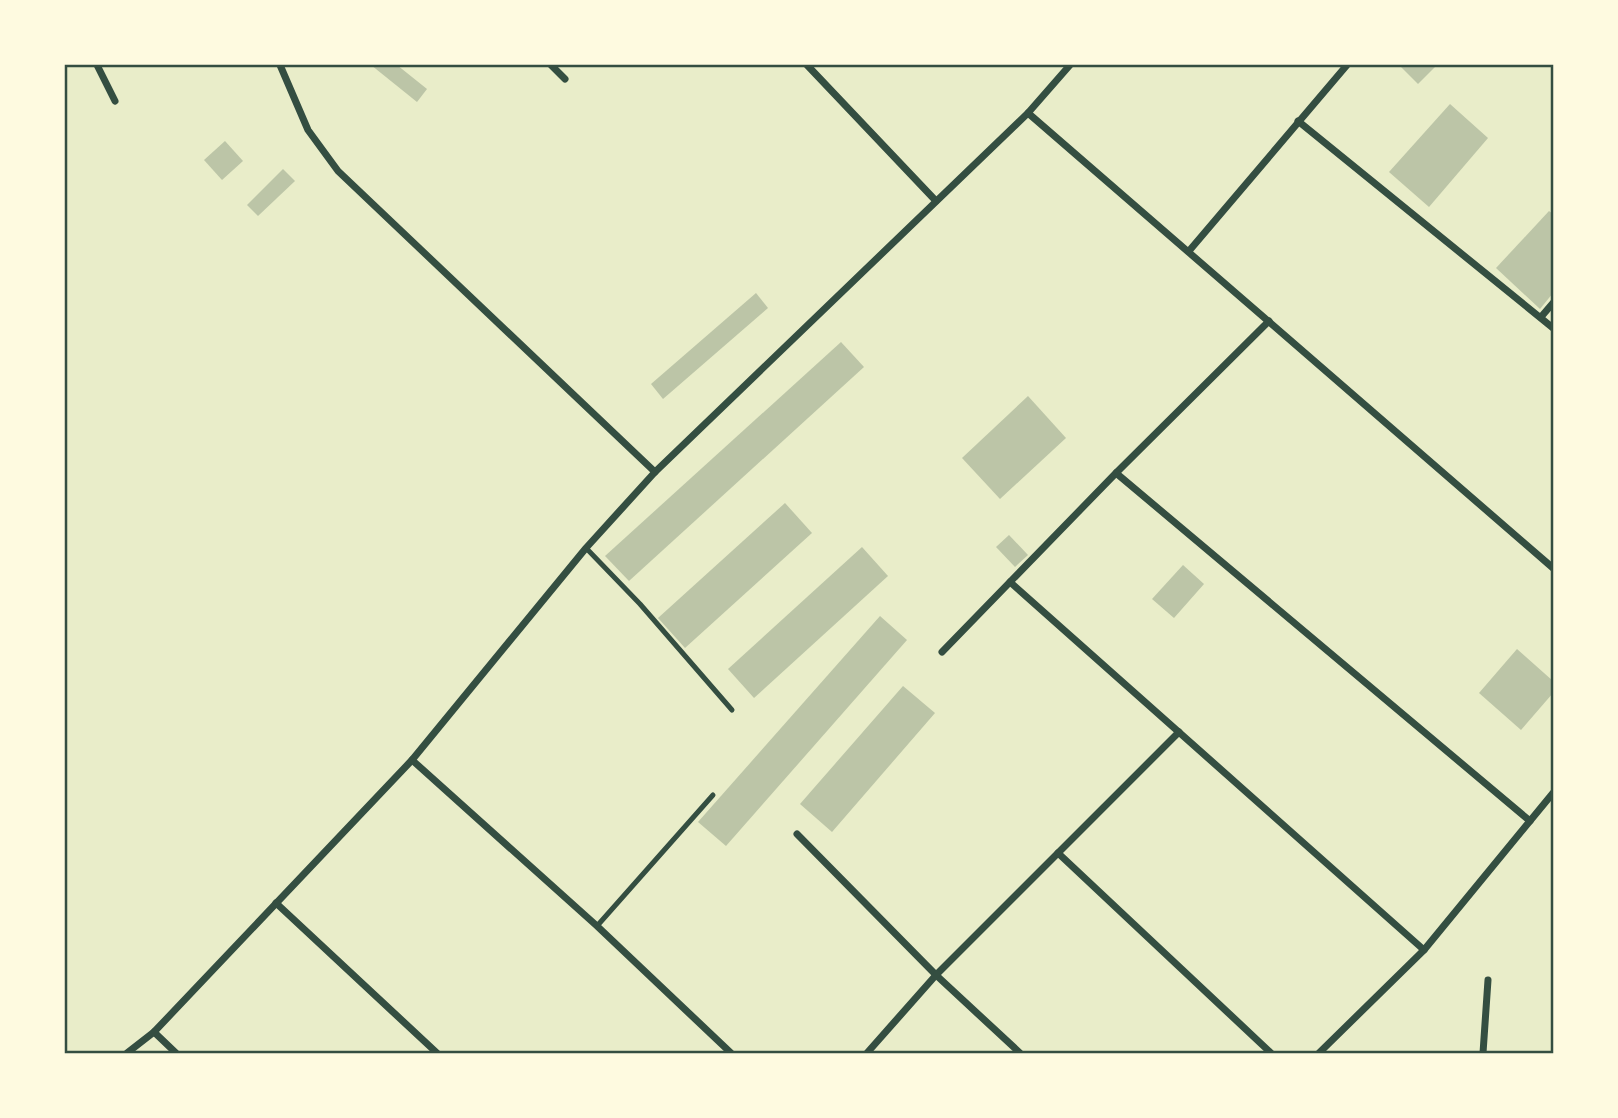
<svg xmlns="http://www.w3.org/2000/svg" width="1618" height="1118" viewBox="0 0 1618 1118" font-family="Rubik,sans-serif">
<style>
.building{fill:#bcc5a7}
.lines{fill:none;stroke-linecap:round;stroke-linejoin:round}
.service{stroke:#344e41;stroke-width:5}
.minor{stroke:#344e41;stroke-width:7}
.neatline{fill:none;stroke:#344e41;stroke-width:2.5}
</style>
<rect width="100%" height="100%" fill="#e9edc9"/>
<!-- building -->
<g class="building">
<path d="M371 65H397L427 89 417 102Z"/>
<path d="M1399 65H1437L1418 84Z"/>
<path d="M1450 104 1488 138 1429 207 1389 172Z"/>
<path d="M225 141 243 161 222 180 204 160Z"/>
<path d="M283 169 295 181 258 216 247 205Z"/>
<path d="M1549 211 1553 214V293L1540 309 1496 268Z"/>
<path d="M756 293 768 308 663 399 651 384Z"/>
<path d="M841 342 864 367 629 581 605 556Z"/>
<path d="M1028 396 1066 438 1000 499 962 458Z"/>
<path d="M785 503 812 533 685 648 658 618Z"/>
<path d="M1009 535 1028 555 1015 567 996 547Z"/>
<path d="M862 547 888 576 754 698 728 669Z"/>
<path d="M1183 565 1204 584 1174 618 1152 599Z"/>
<path d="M880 616 907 640 726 846 698 822Z"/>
<path d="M1517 649 1553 681V693L1521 730 1479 693Z"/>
<path d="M903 686 935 713 832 832 800 804Z"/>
</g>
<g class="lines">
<!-- service -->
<g class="service">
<path d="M586 548 640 604 732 710"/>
<path d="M597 926 713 795"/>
</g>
<!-- minor -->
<g class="minor">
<path d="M97 65 115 101"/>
<path d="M280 65 308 130 338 171 655 472"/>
<path d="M551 65 565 79"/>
<path d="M807 65 936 201"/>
<path d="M1028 113 1553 568"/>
<path d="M1298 121 1553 328"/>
<path d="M1189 251 1347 65"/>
<path d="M1541 317 1553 303"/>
<path d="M1116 473 1530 821"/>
<path d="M1010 582 1424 950"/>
<path d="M942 652 1116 473 1269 321"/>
<path d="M412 760 597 926 731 1053"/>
<path d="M797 834 936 975 1020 1053"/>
<path d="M1058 853 1271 1053"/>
<path d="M276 903 437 1053"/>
<path d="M154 1032 176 1053"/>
<path d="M127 1053 154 1032 412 760 586 548 655 472 1028 113 1070 65"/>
<path d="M867 1053 936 975 1179 732"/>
<path d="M1319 1053 1424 950 1553 793"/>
<path d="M1483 1053 1488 980"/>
</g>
</g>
<!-- border -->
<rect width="1618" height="1118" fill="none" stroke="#fefae0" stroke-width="133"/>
<rect x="66" y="66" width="1486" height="986" class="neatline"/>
</svg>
